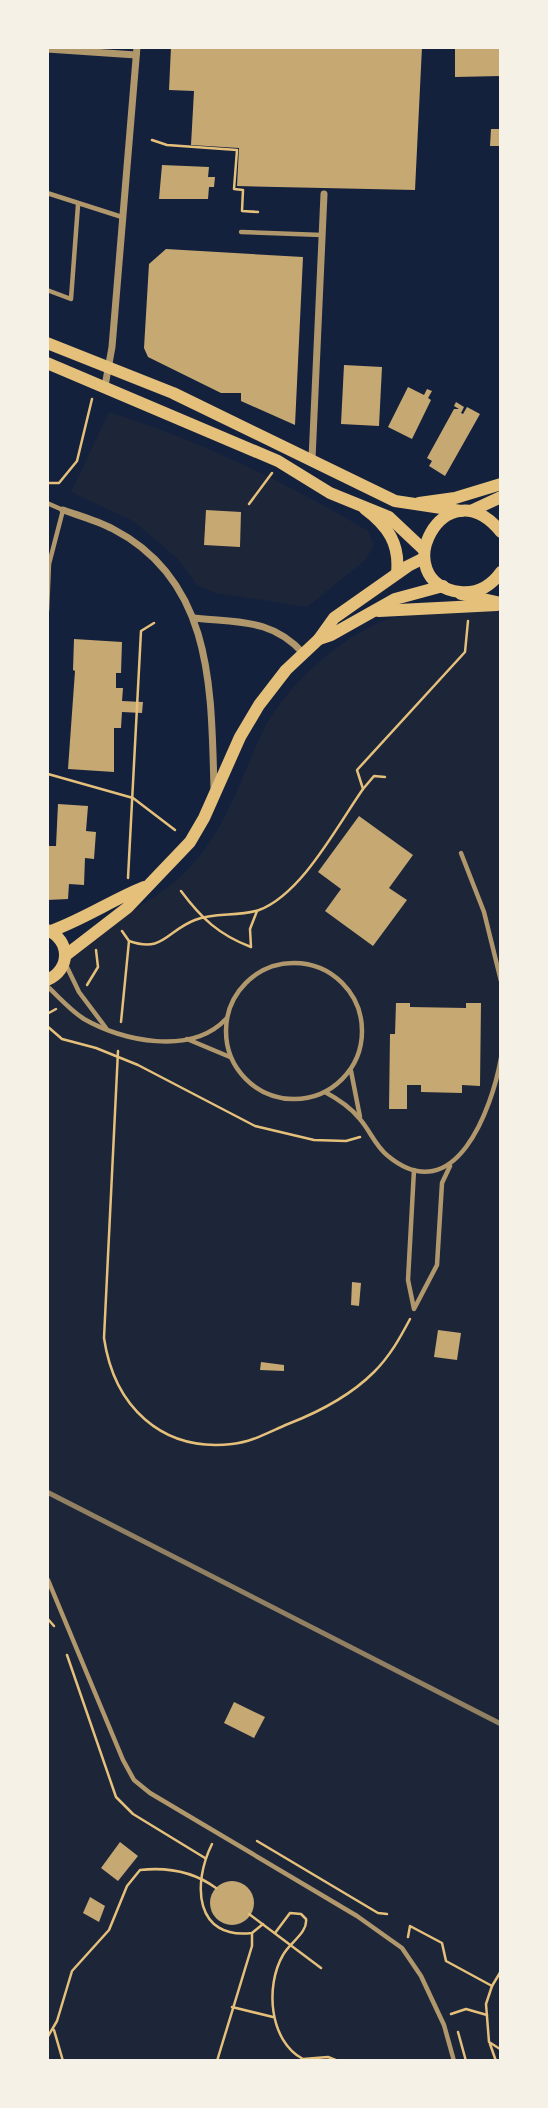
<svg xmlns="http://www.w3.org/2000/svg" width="548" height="2108" viewBox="0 0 548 2108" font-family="'Playfair Display',serif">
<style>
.green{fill:#1d2539}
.building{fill:#c6a872}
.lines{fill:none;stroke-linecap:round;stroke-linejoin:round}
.path{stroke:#e5c07b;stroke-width:2.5}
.service{stroke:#b1986c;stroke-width:4.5}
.minor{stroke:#b1986c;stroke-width:7}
.secondary{stroke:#e5c07b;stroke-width:12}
.primary{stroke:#e5c07b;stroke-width:12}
.rail{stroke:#918062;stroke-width:5}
</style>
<rect width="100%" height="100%" fill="#14213d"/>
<!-- green -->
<g class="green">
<path d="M109 412C200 441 286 482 368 531L374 546 364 561 307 607 216 593 197 585 178 559 133 521 71 492Z"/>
<path d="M501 611V2061H47V976C63 962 79 948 96 935 130 909 170 893 197 859 229 821 241 777 262 733 285 685 352 624 405 615 436 609 470 612 501 611Z"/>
</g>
<!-- building -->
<g class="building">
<path d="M171 47H422L415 190 237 186 239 148 191 145 194 91 169 90Z"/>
<path d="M455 47H501V76L455 77Z"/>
<path d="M491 129H501V146H490Z"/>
<path d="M162 165 209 167 208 177H215L214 187H209L208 199H159Z"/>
<path d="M166 249 303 257 295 425 241 401V393H221L148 357 144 348 149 264Z"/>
<path d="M344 365 382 367 379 426 341 424Z"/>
<path d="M408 387 424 395 427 389 432 391 428 398 431 400 412 439 388 427Z"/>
<path d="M456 402 464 407 461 413 463 414 467 407 480 414 445 476 429 466 432 461 427 458 454 409H459L454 406Z"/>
<path d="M206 510 241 512 240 547 204 545Z"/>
<path d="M74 639 122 642 121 673H116V688H123L122 701 143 702 142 713 122 712 121 728H114V772L68 769 75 671 73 670Z"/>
<path d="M58 804 88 806 86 831 96 832 94 859 85 858 84 885 69 884 68 899 47 900V846H56Z"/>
<path d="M359 816 413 855 389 888 407 900 373 946 325 911 341 889 318 872Z"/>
<path d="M396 1003H410V1007L466 1008V1003H481L480 1086 462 1085V1093L421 1092V1085H407V1109H389L390 1034H395Z"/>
<path d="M352 1282 361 1283 359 1306 351 1305Z"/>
<path d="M438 1330 461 1333 457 1360 434 1357Z"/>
<path d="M261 1362 284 1365V1371L260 1370Z"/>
<path d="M234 1702 265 1717 254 1738 224 1723Z"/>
<path d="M120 1842 138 1856 118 1881 101 1868Z"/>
<circle cx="232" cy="1903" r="22"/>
<path d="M90 1897 105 1906 99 1922 83 1913Z"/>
</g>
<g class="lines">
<!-- path -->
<g class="path">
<path d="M152 140 167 145 237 150 234 189 243 190 242 211 258 212"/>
<path d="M47 483H59L77 461 92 399"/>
<path d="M249 504 272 473"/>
<path d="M48 774 133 798 175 830"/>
<path d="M363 789 374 776 385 777"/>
<path d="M128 878 141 631 154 623"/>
<path d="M181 891C201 918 219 935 251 947L250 929 257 911"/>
<path d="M122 931 129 941C164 953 166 931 195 920 215 912 238 917 259 910 302 894 337 826 363 789L357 770 465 652 468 621"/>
<path d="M87 985 98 967 96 950"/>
<path d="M47 1014 56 1009"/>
<path d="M121 1022 129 941"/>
<path d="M47 1026 62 1039 96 1048 138 1065 255 1126 314 1140 346 1141 360 1137"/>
<path d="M118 1051 104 1338C114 1406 161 1452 232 1444 252 1442 269 1432 288 1424 319 1412 350 1396 374 1372 390 1356 400 1338 410 1319"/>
<path d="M47 1618 54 1626"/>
<path d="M67 1655 116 1797 133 1814 205 1858"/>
<path d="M257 1841 378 1913 387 1914"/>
<path d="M212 1844C192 1884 195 1940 252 1933L263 1924"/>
<path d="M249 1914 321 1968"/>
<path d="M275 1933 290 1913 301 1914 306 1919C308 1933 289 1943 283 1955 265 1986 269 2041 303 2059L328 2057 338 2061"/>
<path d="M408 1937 410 1926 442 1943 446 1961 492 1986 486 2004 489 2042 500 2049"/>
<path d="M492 1986 501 1971"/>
<path d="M232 2007 273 2017"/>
<path d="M451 2014 466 2009 487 2015"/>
<path d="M54 2030 63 2061"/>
<path d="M458 2032 466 2061"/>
<path d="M47 2038 57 2021 72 1971 109 1930 127 1886 140 1870C167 1867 194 1872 216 1888"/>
<path d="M490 2044 496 2061"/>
<path d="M217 2061 252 1946V1933"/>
</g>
<!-- service -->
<g class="service">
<path d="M47 193 122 217"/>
<path d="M241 232 322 235"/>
<path d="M47 290 71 299 78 205"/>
<path d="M47 503 63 510 49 564 47 611"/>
<path d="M461 853 484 912 501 981"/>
<circle cx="294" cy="1031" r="68"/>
<path d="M66 965 79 992 106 1028"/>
<path d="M47 986C59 997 70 1010 84 1019 122 1041 191 1056 226 1019"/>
<path d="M187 1039 230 1057"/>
<path d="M351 1071 360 1117"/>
<path d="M325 1092C338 1099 350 1107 359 1118 370 1130 375 1146 388 1156 455 1211 492 1109 501 1058"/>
<path d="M414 1170 408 1280 414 1309 437 1265 442 1183 450 1166"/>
<path d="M48 1580 123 1760 134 1780 150 1793 357 1916 402 1948 421 1976 444 2025 454 2061"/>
</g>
<!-- minor -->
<g class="minor">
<path d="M47 49 136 55"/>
<path d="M105 386 112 347 137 47"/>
<path d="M312 459 324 194"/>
<path d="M63 510C80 516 98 521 113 529 214 581 211 691 214 788"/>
<path d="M194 618C238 623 271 618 303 653"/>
</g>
<!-- secondary -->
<g class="secondary">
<path d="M419 503 455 498 501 484"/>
<path d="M365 509C388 526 400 544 397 573"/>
<path d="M471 511 501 497"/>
<path d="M379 611 497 605"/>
<path d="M319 639 331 635 395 599 443 586"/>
<path d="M47 930C71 940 71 970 47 980"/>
<path d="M51 931C84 919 112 900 144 887"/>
<path d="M66 955 127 908 190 842 204 818 240 737 259 705 286 670 319 639 334 618 408 566 424 558"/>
</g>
<!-- primary -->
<g class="primary">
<path d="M47 343 173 393 395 501 461 511"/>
<path d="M47 363 278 461 330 493 389 517 423 549"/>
<path d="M501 532C445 463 384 582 460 592 478 594 491 586 501 572"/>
<path d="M461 594 501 603"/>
</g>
<!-- rail -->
<path class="rail" d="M47 1492 501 1724"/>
</g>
<!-- border -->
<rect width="548" height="2108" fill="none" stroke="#f6f1e7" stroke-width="98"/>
</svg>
